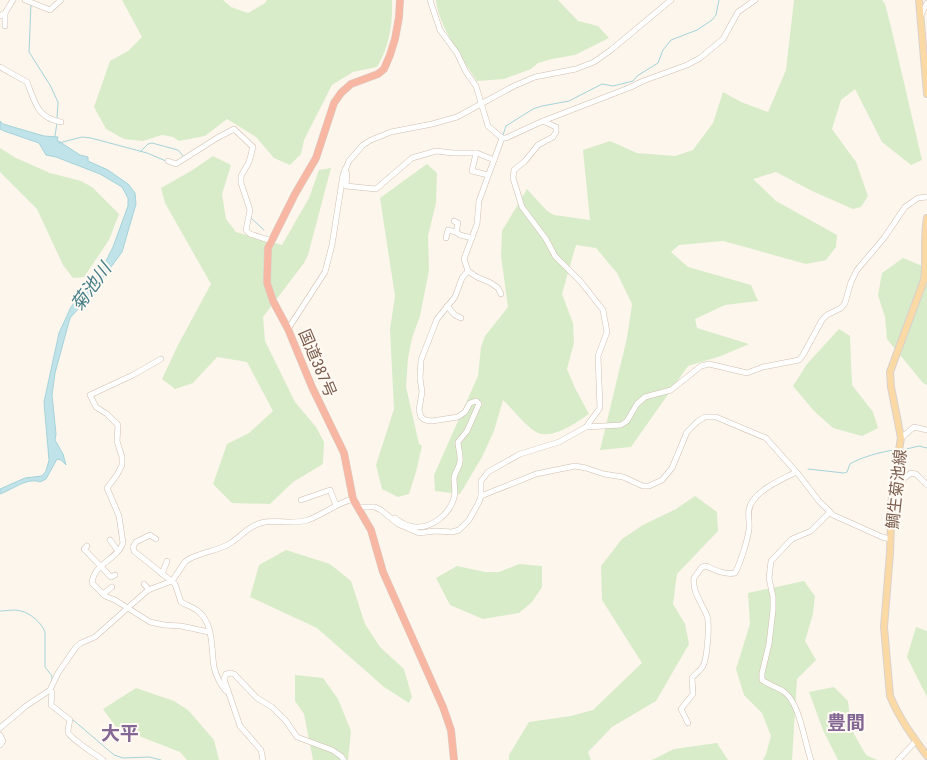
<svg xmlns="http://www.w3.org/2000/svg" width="927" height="760" viewBox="0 0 927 760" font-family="'Roboto Condensed','Noto Sans JP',sans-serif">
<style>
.green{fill:#d8ecc9}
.water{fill:#bfe3e8;stroke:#a5d3da}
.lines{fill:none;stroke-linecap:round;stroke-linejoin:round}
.stream{stroke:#a5d3da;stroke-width:1}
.minor-casing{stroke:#d1beb0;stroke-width:6}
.major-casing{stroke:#dad1cd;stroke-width:8}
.highway-casing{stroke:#dad1cd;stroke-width:8}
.minor{stroke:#fff;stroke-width:5}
.major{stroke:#fbd9a5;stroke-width:6}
.highway{stroke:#f7b7a3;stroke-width:7}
.labels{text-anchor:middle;stroke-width:4;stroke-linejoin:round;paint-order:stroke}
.street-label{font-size:16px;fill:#7a5c4d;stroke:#fffaf3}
.water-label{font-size:18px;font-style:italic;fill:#437c86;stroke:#fffaf3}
.quarter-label{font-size:19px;font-weight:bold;fill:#846695;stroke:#fffaf3}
</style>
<rect width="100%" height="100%" fill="#fdf6ec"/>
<!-- green -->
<g class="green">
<path d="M122 0H223L231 7 248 13 265 3 267 0H392C393 23 389 48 377 67L353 72 332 85 304 140 301 154 290 165 274 158 256 137 227 119 205 136 179 141 173 137 162 135 143 141 124 139 106 129 94 107 110 61 128 51 142 37Z"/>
<path d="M436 0H558L578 21 598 26 609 38 575 55 552 59 538 63 531 69 504 79 477 81C463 60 438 25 436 0Z"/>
<path d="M794 0H882L885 4 891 27 922 160 911 165 882 142 855 89 841 100 832 129 856 162 868 196 861 207 853 209 812 191 776 172 753 179 776 201 837 235 836 247 826 260 806 264 723 241 679 245 671 252 688 267 751 285 758 301 725 305 695 319 697 328 749 344 721 356 688 366 631 447 600 450 627 338 632 304 617 273 596 248 576 245 562 294 573 323 574 343 567 369 575 388 589 414C577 422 554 439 538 433 527 428 512 408 503 400L494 431 482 457 460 494 435 491 434 475 478 376 481 347 485 336 508 307 501 256 502 231 527 189 547 211 554 215 590 220 583 150 610 141 637 153 675 156 693 150 713 123 723 92 741 102 768 112 786 70Z"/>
<path d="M0 148 16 158 50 173 81 181 92 187 119 214 109 240 84 277 73 278 63 265 37 209 0 172Z"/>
<path d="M213 156 231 165 222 194 226 219 236 232 282 245 309 198 319 170 331 168 308 255 304 263 263 317 265 341 295 402 316 427 324 442 323 464 293 482 270 504 232 503 213 484 227 444 249 433 273 411 247 362 217 357 193 383 175 389 162 379 178 345 211 284 165 203 161 188 191 171Z"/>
<path d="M427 164 437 173 436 203 428 236 429 270 420 316 412 338 408 358 406 387 419 444 422 446 416 472 409 494 398 497 382 489 376 465 394 409 390 329 395 296 380 198Z"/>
<path d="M903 258 927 268V385L923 383 887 339 885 317 878 295 882 273Z"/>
<path d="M839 329 850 336 852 385 873 412 878 428 862 436 833 428 814 411 793 386 807 364Z"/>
<path d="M695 496 717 512 718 531 677 574 673 604 685 624 689 644 656 701 612 727 588 752 591 760H509V755L529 722 571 716 593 710 642 663 602 600 601 566 622 539 643 525 676 509Z"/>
<path d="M286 550 330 564 351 581 365 624 380 647 404 669 412 697 409 703 384 687 317 628 250 597 259 565Z"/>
<path d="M519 564 542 566V587L532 602 519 613 483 619 450 605 436 578 457 566 485 572H499Z"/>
<path d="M804 581 815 596 813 614 805 641 816 660 797 679 792 760H763L766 754 771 736 762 713 744 695 736 669 750 624 748 593Z"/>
<path d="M916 627 927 631V697L907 657Z"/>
<path d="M295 675 323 678 338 699 351 731 348 760H313L304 714 295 701Z"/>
<path d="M834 687 848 701 850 719 854 734 866 755 877 760H838L823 730 809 692Z"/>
<path d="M136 688 174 701 188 710 214 740 219 760H187L180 752 116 727 103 709Z"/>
<path d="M717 743 728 760H652L674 749Z"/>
</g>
<!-- water -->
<path class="water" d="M0 121 3 124 44 136 58 137 57 140 80 155 88 157V161L108 170 128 184 135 193 136 204 122 252 89 297 70 318 55 373 52 395 56 434 55 440 63 454 66 465 61 460 57 459 46 479 40 482C27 477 12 490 0 494V489L25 478 42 476 46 471 49 460 44 402 59 333 71 307 101 271 113 247 128 206V198L122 187 100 174 56 157 46 155 39 143 4 131 0 129Z"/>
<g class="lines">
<!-- stream -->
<g class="stream">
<path d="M31 4 29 52 50 85 58 102 57 119"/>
<path d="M503 135 506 126 533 109 542 106 569 101 602 84 613 86 633 81 637 76 658 63 663 50 671 40 697 30 712 20 716 15 719 0"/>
<path d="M55 136 57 123"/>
<path d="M59 143 82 137 91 138 147 153 166 161"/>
<path d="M140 152 148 144 152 143 178 150 184 157"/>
<path d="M251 218 264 230"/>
<path d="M902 450 919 446 927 448"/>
<path d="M808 469 844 473 847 472 850 464C859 458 883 451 895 450"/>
<path d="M0 611C7 611 14 609 21 611 30 613 42 623 45 632V667L52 676V680"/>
<path d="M72 719 114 755 123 758 149 757 161 760"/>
</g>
<defs>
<g id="minor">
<path d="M25 0 50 10 61 0"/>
<path d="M430 0 440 30 457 53 466 72 476 86 488 126 502 138"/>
<path d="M5 13V26"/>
<path d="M921 15 927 3"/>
<path d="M0 16 5 13 13 0"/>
<path d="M0 67 27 82C35 102 37 118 61 122"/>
<path d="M502 138H506L543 121 631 87 643 81 687 65 700 58 723 39 738 12 755 0"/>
<path d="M476 153 472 171 488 175"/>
<path d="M168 161 176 164 217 138 234 129 253 147 249 162 241 176V183L250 210 246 230 250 234 272 241"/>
<path d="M345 169 347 174 346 186 376 189 412 158 436 151 453 153H477L494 160"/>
<path d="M454 221 458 223 456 232 460 235 472 238"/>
<path d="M446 238 448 230 456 232"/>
<path d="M501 294 498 288 491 283 477 277 468 271 464 259 477 224 479 201 502 138"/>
<path d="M447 306 455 315 461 318"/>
<path d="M288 329 325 272 332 245 343 175 349 161 363 145 371 140 391 132 432 124 457 117 514 86 535 77 576 69 594 62 611 50 671 0"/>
<path d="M161 359 133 375 90 395 96 407 107 414 118 425 117 441 122 457V465L117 475 107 488 119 516 123 543C117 560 94 563 92 583L105 596 115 600 150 622 164 625 181 626 209 632"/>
<path d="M586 427 621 425 627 421 637 404 645 397 671 390 701 366 709 364 747 373 763 367 799 360 803 355 822 320 827 315 841 308 845 303 851 282 857 270 884 238 905 207 918 198 927 197"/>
<path d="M901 438 914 427 927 430"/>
<path d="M894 486 911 473 916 474 927 485"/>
<path d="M481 496 536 474 575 466 586 468 604 474 623 477 643 486H649L662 480 672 468 687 432 698 421 705 417H716L766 438 799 475 819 501 833 515 882 537 890 539"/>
<path d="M301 500 330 490 336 505"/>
<path d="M357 507H375L381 510 398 524 419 533 435 531 452 532 459 530 469 520 479 502 481 496V481L488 472 520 454 559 442 586 427 600 408 598 356 607 332 603 310 581 282 555 256 546 239 522 207 513 178 514 170 525 161 538 145 553 137 556 132V127L543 121"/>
<path d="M395 518C401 523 409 527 416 527 433 528 450 513 454 498 456 491 454 486 454 479 454 472 460 468 460 461 461 455 458 448 458 442L467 431 479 404 476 401 470 403 465 412 458 417 432 421 425 420 421 417 419 410 422 392 420 378 421 360 437 319 455 297 462 278 468 271"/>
<path d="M110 540 118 551"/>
<path d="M87 546 84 549 111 577 115 575"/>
<path d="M133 547 134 551 175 584 181 602C186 605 193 607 198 611 214 624 211 648 214 667 216 676 220 684 226 691"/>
<path d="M133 547 136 542 150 535 156 539"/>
<path d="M162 574 167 561"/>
<path d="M144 584 149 590"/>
<path d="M103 594 112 587"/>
<path d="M50 690 52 692 51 705 70 720C69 724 68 729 68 732 70 739 97 755 103 760"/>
<path d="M688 723 681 709 693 694 692 678C695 674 700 671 703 666 707 659 710 624 707 616 702 603 692 592 694 578L702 567 706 566C715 570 725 575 735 573 740 564 748 539 749 529 750 520 746 511 752 502 761 488 781 480 796 472"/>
<path d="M0 728 26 706 50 690 58 673 76 647 81 643 95 637 148 590 172 581 185 562 189 559C202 552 217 551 229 544 241 537 248 526 261 523 277 519 292 525 308 520 324 514 337 503 353 499"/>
<path d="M0 735 3 741 0 745"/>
<path d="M263 760 261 750 240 726 224 679 226 674 231 673 234 674 257 698 272 707 286 721 297 737 332 750 341 756 344 760"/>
<path d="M811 760C804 741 800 702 783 691 776 687 769 685 762 680V673L769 644 773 610V597L769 578 771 561 792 539 811 531 830 512"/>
<path d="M898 760 916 741"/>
</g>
<g id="major">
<path d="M919 0 927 94"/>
<path d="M927 218C923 238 927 259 924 280L890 372 891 387 901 438 892 494 890 553 884 627 890 696C899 718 913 737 927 756"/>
</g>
<path id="highway" d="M400 0 399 17 395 39 390 55 384 69 378 74 351 84 341 93 334 103 316 158 295 194 268 248 267 283 273 301 288 329 312 387 344 453 353 499 371 530 383 572 443 707 451 730 454 760"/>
</defs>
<!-- minor casing -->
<use href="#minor" class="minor-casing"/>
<!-- major casing -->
<use href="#major" class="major-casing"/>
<!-- highway casing -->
<use href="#highway" class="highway-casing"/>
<!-- minor -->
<use href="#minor" class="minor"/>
<!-- major -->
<use href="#major" class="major"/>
<!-- highway -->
<use href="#highway" class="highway"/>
</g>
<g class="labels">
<!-- street labels -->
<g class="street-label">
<text transform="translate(318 363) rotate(67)" y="6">国道387号</text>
<text transform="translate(896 489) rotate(-84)" y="6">鯛生菊池線</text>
</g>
<!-- water labels -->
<g class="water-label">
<text transform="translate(91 287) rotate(-54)" y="6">菊池川</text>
</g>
<!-- quarter labels -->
<g class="quarter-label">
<text x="846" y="729">豊間</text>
<text x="120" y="740">大平</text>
</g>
</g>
</svg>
